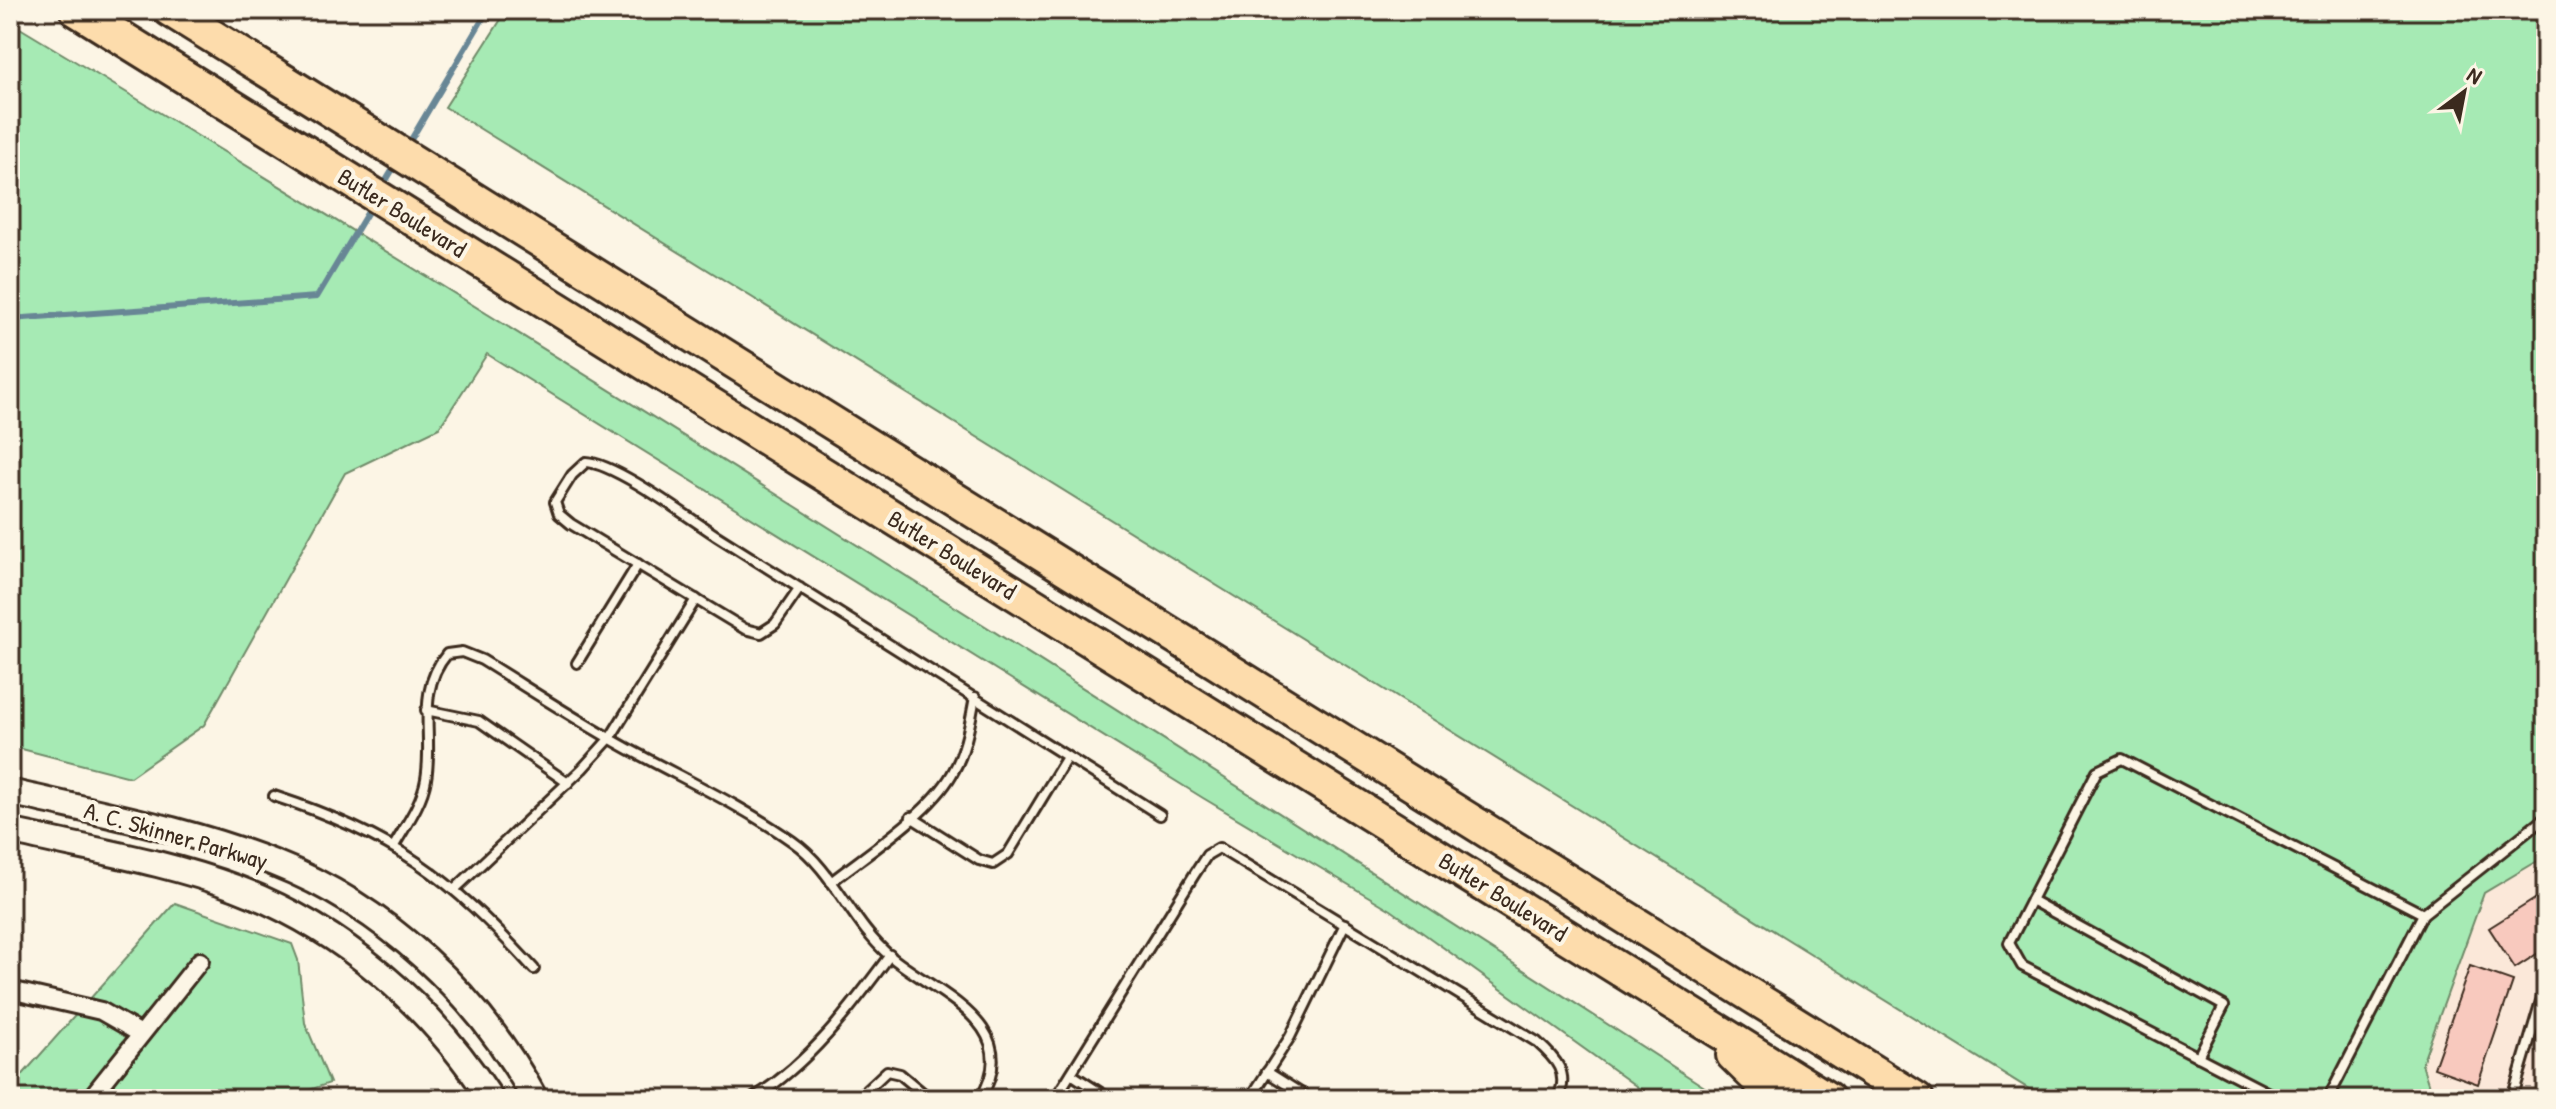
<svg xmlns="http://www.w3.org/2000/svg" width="2556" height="1109" viewBox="0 0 2556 1109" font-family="'Patrick Hand',sans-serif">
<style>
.built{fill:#fbe8d9}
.green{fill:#a6eab4;stroke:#708a69;stroke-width:2}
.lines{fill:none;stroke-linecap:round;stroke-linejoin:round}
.stream{stroke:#678695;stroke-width:6}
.building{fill:#f8c9be;stroke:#3b2a1e;stroke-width:2}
.lane-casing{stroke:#3b2a1e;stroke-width:14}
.street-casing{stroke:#3b2a1e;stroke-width:22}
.secondary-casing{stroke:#3b2a1e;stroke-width:30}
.highway-casing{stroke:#3b2a1e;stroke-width:38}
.lane{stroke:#fcf5e5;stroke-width:8}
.street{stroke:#fcf5e5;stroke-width:16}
.secondary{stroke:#fcf5e5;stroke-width:24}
.highway{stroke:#fddcac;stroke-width:32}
.labels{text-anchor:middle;stroke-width:8;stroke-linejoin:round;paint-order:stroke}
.street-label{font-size:24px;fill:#3b2a1e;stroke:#fcf5e5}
</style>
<rect width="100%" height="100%" fill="#fcf5e5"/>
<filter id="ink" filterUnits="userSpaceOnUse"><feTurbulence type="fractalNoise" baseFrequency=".0125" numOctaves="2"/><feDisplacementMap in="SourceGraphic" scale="16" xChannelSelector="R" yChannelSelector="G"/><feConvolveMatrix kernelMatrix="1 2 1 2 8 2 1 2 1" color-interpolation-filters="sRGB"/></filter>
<g filter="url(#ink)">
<!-- built -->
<path class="built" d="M2546 856V1099H2433L2422 1064 2484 893Z"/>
<!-- green -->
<g class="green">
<path d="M507 10H2546V856L2484 893 2422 1064 2433 1099H2045L445 107Z"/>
<path d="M10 22C587 370 1157 732 1723 1099H1654L1391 910 1203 798 487 354 439 428 345 473 204 725 130 777 10 746Z"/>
<path d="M175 903 292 944 298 960 305 1023 330 1083 303 1092 297 1099H10V1089Z"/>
</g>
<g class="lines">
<!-- stream -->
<g class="stream">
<path d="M406 148 488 10"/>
<path d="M381 189 396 164"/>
<path d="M10 319 317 297 372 205"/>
</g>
</g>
<!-- building -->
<g class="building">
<path d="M2546 892V948L2515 968 2489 928Z"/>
<path d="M2470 966 2513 981 2478 1084 2434 1068Z"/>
</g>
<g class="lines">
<defs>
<g id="lane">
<path d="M800 588 775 624 761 633 745 629 571 524 559 514 555 502 572 475 586 462C615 463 689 518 717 536 865 629 1012 723 1160 815"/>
<path d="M577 663 638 564"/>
<path d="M426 710 479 721 568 783"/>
<path d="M274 796C394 835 449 876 534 969"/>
<path d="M911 817 979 860 993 864 1008 854 1067 757"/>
<path d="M394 846C406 825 422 803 426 779 434 734 415 692 447 654L462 652 482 660C534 692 585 726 638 754 690 782 744 807 792 841 834 870 851 923 890 956 937 995 1026 1024 980 1099"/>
<path d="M831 882C868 853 929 814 952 774 966 751 970 723 975 697"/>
<path d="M455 889 582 769 610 738 696 599"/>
<path d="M2031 900 2224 1006 2198 1057"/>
<path d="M1267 1072 1310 1099"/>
<path d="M1071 1074 1110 1099"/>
<path d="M752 1099C810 1063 850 1009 890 955"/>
<path d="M857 1099 887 1071 900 1074 930 1099"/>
<path d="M1055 1099 1194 875 1207 855 1219 848 1537 1042C1555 1058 1571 1074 1557 1099"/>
<path d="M1250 1099 1290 1037 1345 924"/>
<path d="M2280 1099 2022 966 2009 943 2097 771 2122 759 2423 914"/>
<path d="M2328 1099 2423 914 2546 817"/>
<path d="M2512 1099 2546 984"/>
<path d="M2531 1099 2546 1098"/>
</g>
<g id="street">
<path d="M10 990 101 1011 141 1034"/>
<path d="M90 1099 200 961"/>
</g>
<g id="secondary">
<path d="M10 792C98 813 189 829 274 863 384 906 479 995 535 1099"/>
<path d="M10 831C85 849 164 861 236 888 343 929 429 1004 491 1099"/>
</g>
<g id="highway">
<path d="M77 10 1828 1099"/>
<path d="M170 10 1917 1099"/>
<path d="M1733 1055 1778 1099"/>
</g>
</defs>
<!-- lane casing -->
<use href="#lane" class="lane-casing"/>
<!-- street casing -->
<use href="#street" class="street-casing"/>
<!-- secondary casing -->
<use href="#secondary" class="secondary-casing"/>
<!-- highway casing -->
<use href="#highway" class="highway-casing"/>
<!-- lane -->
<use href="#lane" class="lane"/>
<!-- street -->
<use href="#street" class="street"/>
<!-- secondary -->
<use href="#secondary" class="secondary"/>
<!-- highway -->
<use href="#highway" class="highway"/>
</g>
</g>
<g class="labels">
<!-- street labels -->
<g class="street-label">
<text transform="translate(402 213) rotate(32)" y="8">Butler Boulevard</text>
<text transform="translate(952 555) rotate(32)" y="8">Butler Boulevard</text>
<text transform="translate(176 836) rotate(16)" y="8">A. C. Skinner Parkway</text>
<text transform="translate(1503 897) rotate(32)" y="8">Butler Boulevard</text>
</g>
</g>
<!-- margin -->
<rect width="2556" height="1109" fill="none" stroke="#fcf5e5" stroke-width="40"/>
<rect x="20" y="20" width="2516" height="1069" fill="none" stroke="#3b2a1e" stroke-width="3" filter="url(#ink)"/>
<!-- north arrow -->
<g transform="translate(2464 92) rotate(32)" stroke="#fcf5e5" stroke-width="6" paint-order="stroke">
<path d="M0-6L14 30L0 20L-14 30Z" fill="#3b2a1e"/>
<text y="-12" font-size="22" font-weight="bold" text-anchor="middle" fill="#3b2a1e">N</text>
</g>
</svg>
